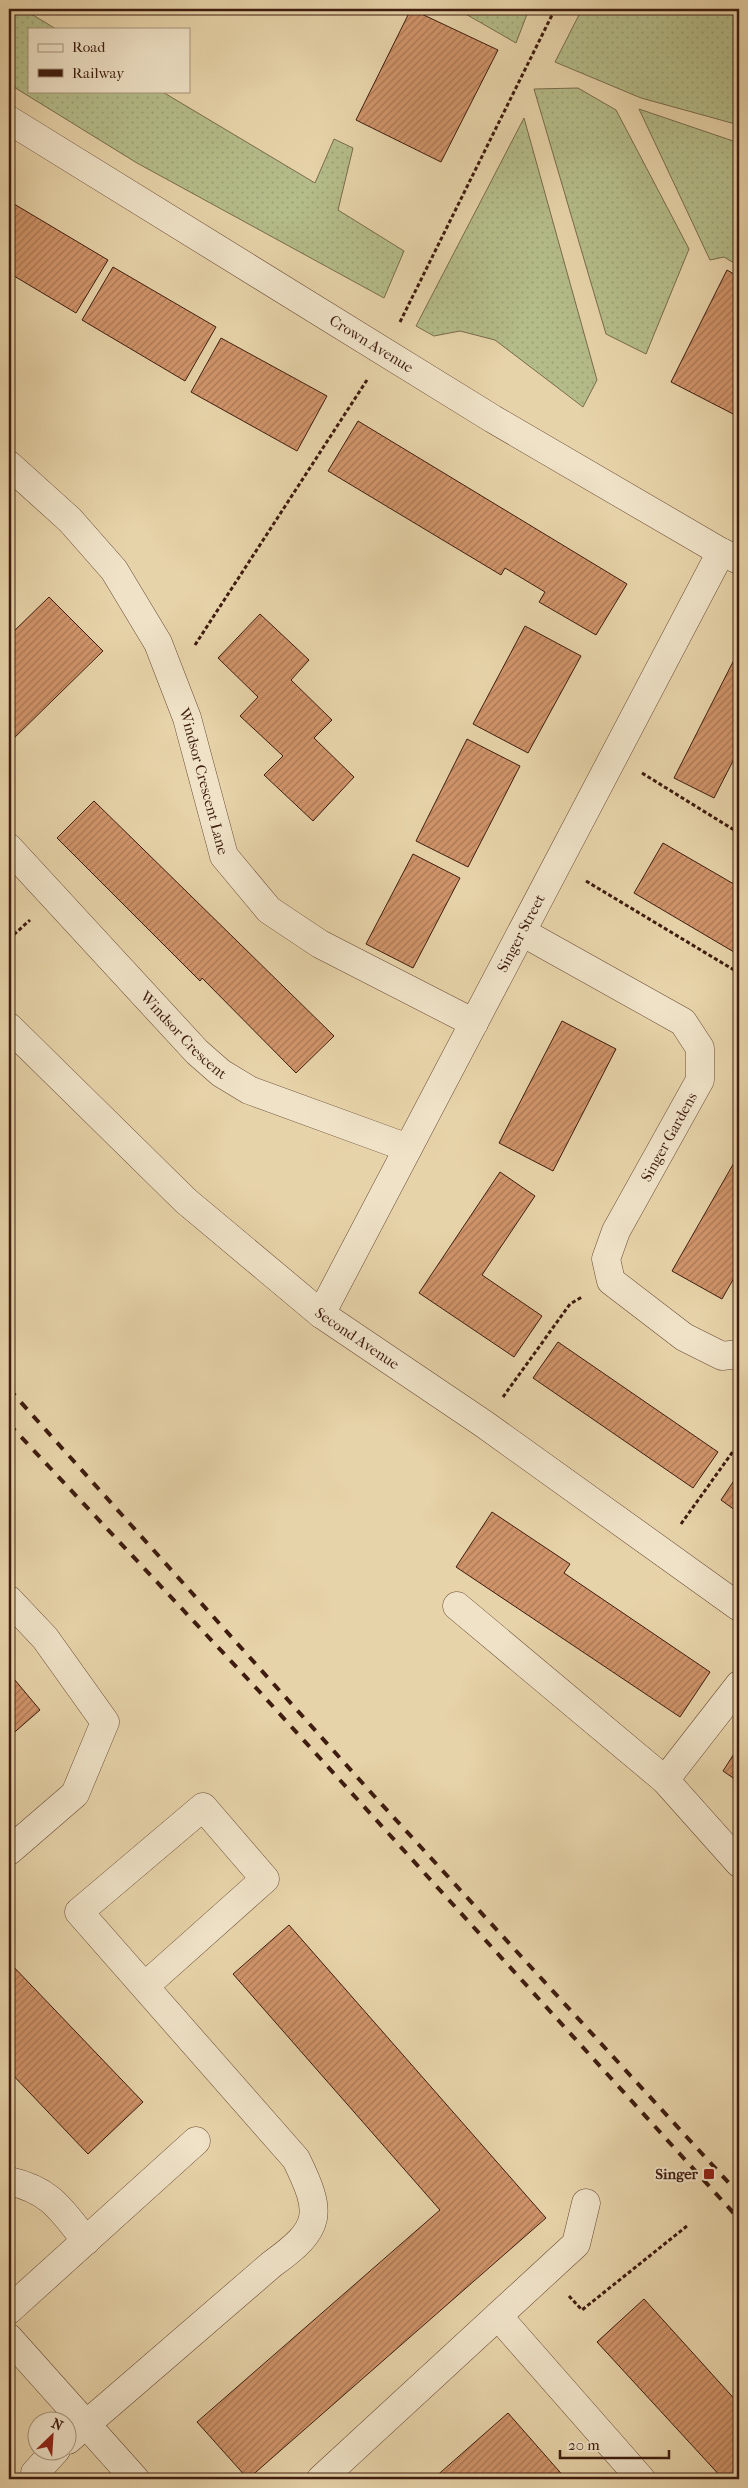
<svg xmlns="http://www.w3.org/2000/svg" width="748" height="2488" viewBox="0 0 748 2488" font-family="'IM FELL French Canon',serif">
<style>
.grass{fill:url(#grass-dots);stroke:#796c4c}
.building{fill:url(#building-hatch);stroke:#3e1c0f}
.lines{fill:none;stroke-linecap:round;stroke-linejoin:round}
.minor-casing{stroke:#684a36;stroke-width:29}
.path{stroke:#3e1c0f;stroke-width:3;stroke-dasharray:4 2.5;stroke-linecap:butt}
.minor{stroke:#efe2c7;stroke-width:28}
.rail{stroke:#3e1c0f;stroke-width:4;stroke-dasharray:9 9;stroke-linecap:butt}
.poi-dot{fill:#8f2418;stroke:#efe2c7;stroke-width:2}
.labels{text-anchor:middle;stroke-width:4;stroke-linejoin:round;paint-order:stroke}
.street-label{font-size:15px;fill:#3e1c0f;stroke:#efe2c7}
.poi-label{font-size:15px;font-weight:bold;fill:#3e1c0f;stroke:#efe2c7;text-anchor:end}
</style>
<defs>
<pattern id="grass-dots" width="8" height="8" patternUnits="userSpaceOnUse" patternTransform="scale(1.25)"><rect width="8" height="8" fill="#b4bc89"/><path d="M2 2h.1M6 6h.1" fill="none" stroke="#9ca175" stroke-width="1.8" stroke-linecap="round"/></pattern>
<pattern id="building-hatch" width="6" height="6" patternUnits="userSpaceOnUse" patternTransform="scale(1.25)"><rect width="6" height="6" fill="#d0946a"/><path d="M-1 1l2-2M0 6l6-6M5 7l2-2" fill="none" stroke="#aa7856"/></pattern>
</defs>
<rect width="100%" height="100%" fill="#e7d3a9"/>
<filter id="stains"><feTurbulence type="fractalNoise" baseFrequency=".004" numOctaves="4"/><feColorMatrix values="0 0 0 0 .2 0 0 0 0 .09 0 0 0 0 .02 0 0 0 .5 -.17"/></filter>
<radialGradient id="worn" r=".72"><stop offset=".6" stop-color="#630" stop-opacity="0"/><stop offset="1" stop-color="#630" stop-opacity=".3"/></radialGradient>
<!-- grass -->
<g class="grass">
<path d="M9 9H23L56 29H29V91H161L315 183 334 139 353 148 338 210 404 251 384 298 137 163 9 84Z"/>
<path d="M457 9H529L516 43Z"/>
<path d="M582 9H739V125L641 98 555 62Z"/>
<path d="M578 88 616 110 689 249 646 354 606 334 534 89Z"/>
<path d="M639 109 739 143V266L724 257 710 260Z"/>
<path d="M524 118 597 380 583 407 495 340 460 331 434 336 416 326Z"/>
</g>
<!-- building -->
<g class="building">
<path d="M411 9 498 50 441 162 356 120Z"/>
<path d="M9 201 108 260 76 313 9 273Z"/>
<path d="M113 267 216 327 185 381 82 320Z"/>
<path d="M727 270 739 277V417L671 382Z"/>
<path d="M221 338 327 396 297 451 191 392Z"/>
<path d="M358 421 627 584 596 635 539 602 545 592 505 568 501 575 328 471Z"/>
<path d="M49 597 103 651 9 743V636Z"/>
<path d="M260 614 309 660 291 680 332 720 314 738 354 777 313 821 264 775 283 756 240 716 258 697 218 658Z"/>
<path d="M525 626 581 656 528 753 473 724Z"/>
<path d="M739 650V762L734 759 714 798 674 778Z"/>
<path d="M467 739 520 766 468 867 416 841Z"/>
<path d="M94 801 334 1036 296 1073 202 978 200 981 57 838Z"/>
<path d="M663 843 739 887V955L634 893Z"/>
<path d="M413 854 460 878 413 968 366 944Z"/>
<path d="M562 1021 616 1049 553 1171 499 1143Z"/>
<path d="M739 1154V1269L722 1299 672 1271Z"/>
<path d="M500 1172 535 1196 482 1275 542 1316 514 1357 419 1293Z"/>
<path d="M558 1342 718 1452 693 1488 533 1378Z"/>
<path d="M739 1473V1513L721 1500Z"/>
<path d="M492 1512 570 1564 564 1573 710 1672 680 1717 456 1567Z"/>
<path d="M9 1673 40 1710 9 1737Z"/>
<path d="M739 1746V1782L723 1771Z"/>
<path d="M289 1925 546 2218 248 2479 197 2422 440 2210 233 1974Z"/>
<path d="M9 1962 143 2102 88 2154 9 2071Z"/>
<path d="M644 2299 739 2404V2479H723L597 2342Z"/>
<path d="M508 2413 566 2479H433Z"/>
</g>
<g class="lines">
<defs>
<g id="minor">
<path id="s1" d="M9 120 493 419 721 552 739 560"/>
<path id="s2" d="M9 465 70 520 114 570 158 643 187 718 224 856 269 910 320 944 474 1023"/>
<path id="s3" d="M9 848 197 1052 221 1073 249 1090 408 1148"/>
<path d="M522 932 683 1022 700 1048V1080L616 1231 606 1259 611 1281 684 1337 722 1356 739 1354"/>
<path id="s4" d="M9 1027 186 1201 321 1314 484 1424 739 1607"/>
<path id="s5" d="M321 1314 721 552"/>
<path d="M9 1600 45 1638 105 1722 75 1794 9 1851"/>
<path d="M457 1606 665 1780"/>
<path d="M739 1685 665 1780 739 1863"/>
<path d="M9 2181C50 2190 61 2209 86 2241"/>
<path d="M9 2310 196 2141"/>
<path d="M498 2316 641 2479"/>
<path d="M9 2338 135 2479"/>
<path d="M68 2440 272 2264C322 2228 323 2214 296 2159L79 1912 203 1807 265 1879 145 1986"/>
<path d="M35 2479V2473L56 2450"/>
<path d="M321 2479 576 2244 586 2203"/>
</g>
</defs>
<!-- minor casing -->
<use href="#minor" class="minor-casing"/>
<!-- path -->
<g class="path">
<path d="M400 322 555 9"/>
<path d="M195 645 367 380"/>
<path d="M642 773 739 833"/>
<path d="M586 881 739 973"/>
<path d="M9 939 30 920"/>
<path d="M503 1397 570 1304 582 1297"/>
<path d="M681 1524 739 1443"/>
<path d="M569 2296 582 2310 687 2226"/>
</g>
<!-- minor -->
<use href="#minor" class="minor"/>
<!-- rail -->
<g class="rail">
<path d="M9 1389 375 1797 739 2194"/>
<path d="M9 1424 258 1690 739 2219"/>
</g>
</g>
<!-- markers -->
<rect class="poi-dot" x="703" y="2168" width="12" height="12" rx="2.5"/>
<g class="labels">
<!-- street labels -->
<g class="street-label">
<text dy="5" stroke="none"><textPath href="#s1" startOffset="426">Crown Avenue</textPath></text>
<text dy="5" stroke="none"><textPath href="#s2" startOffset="380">Windsor Crescent Lane</textPath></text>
<text dy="5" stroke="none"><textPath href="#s5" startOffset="430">Singer Street</textPath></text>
<text dy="5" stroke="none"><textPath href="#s3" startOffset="256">Windsor Crescent</textPath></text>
<text transform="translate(669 1137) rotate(-61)" y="5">Singer Gardens</text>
<text dy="5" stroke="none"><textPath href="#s4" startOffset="468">Second Avenue</textPath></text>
</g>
<!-- poi labels -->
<g class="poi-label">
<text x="698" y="2179">Singer</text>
</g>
</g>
<!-- margin -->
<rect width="748" height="2488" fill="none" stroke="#e7d3a9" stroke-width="30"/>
<rect x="10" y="10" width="728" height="2468" fill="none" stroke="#3e1c0f" stroke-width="2.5"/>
<rect x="15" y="15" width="718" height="2458" fill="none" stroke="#3e1c0f"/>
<!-- legend -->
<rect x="28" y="28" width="162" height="65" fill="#efe2c7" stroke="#a8937d"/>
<rect x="38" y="44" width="25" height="8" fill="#efe2c7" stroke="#a8937d"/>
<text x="72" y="52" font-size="15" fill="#3e1c0f">Road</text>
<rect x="38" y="69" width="25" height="8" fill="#3e1c0f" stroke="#a8937d"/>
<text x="72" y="78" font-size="15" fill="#3e1c0f">Railway</text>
<!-- north arrow -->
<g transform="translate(52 2436) rotate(25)"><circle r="24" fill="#efe2c7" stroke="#a8937d"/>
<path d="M0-4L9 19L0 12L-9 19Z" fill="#8f2418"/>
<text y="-8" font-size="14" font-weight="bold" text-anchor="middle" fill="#3e1c0f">N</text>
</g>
<!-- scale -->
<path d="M560 2450v8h109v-8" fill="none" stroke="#3e1c0f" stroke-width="2.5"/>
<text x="568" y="2450" font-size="15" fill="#3e1c0f" stroke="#efe2c7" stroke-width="4" paint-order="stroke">20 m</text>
<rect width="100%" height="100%" filter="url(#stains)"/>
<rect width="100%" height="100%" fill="url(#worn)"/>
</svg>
